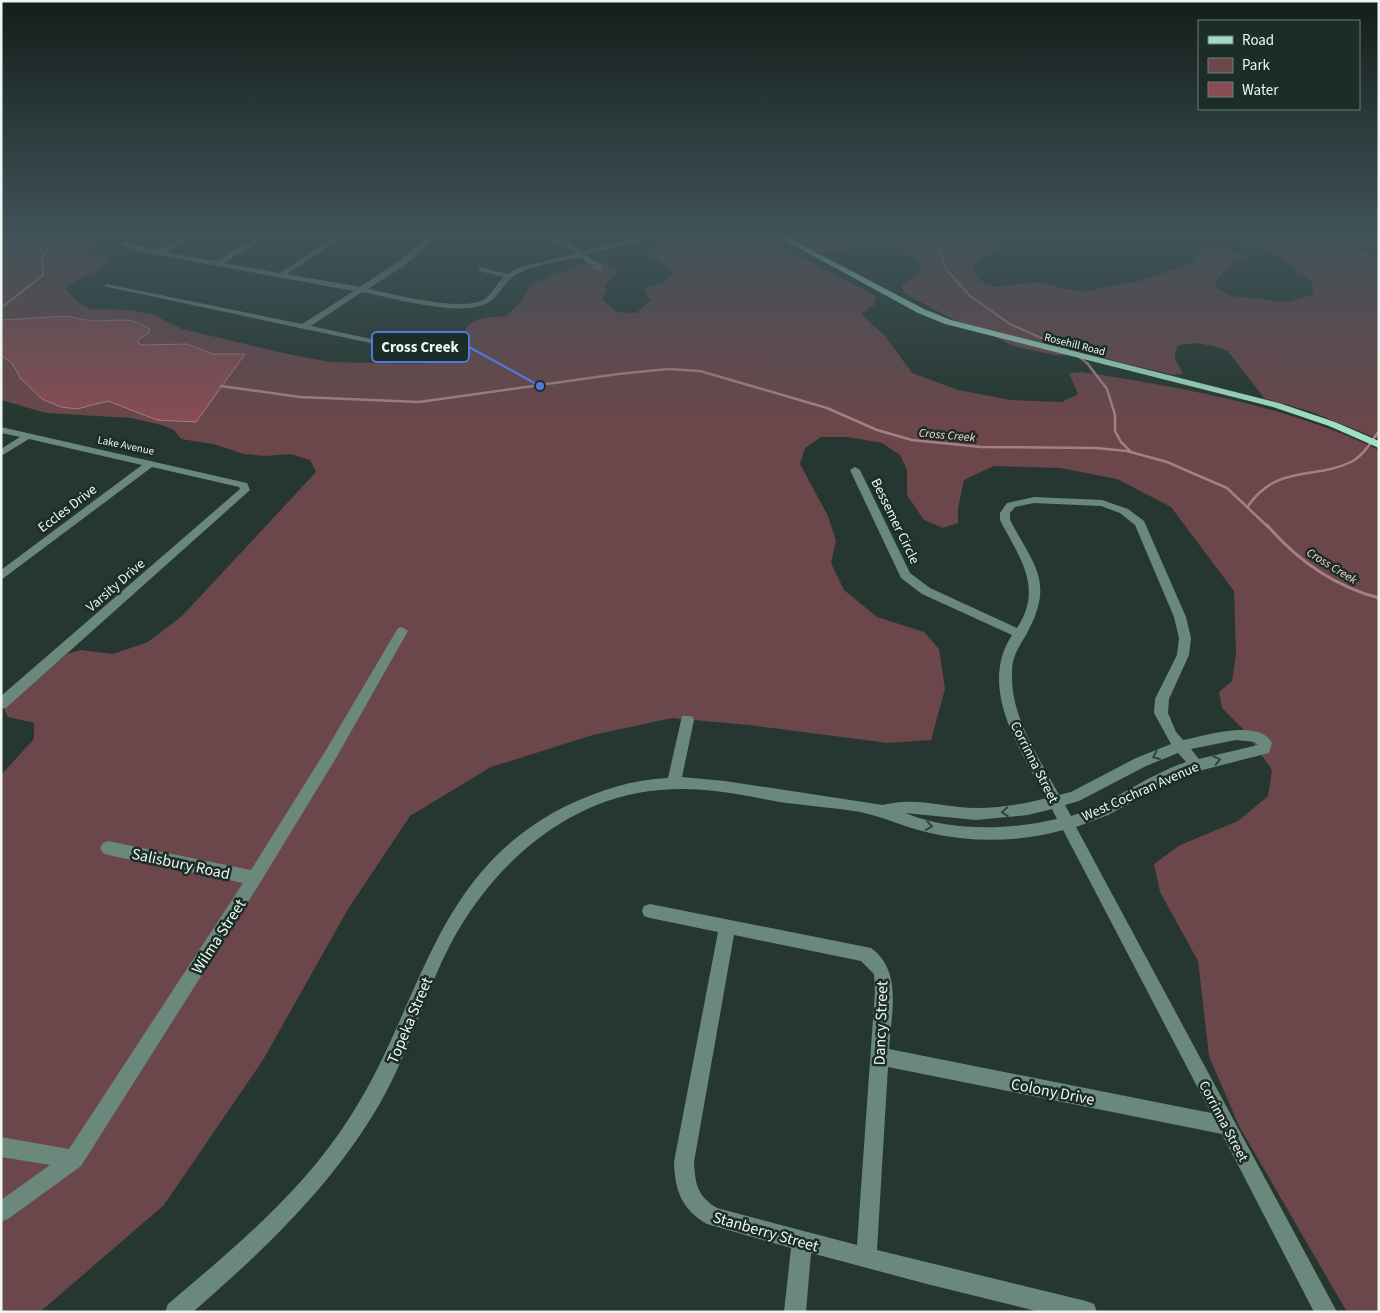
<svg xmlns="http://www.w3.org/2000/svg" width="1380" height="1313" viewBox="0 0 1380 1313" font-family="'Source Sans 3',sans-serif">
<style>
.green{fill:#6b464a}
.water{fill:#884c53;stroke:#a67f83}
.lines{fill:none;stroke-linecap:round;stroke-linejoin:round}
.stream-far2{stroke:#a67f83;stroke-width:2}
.stream-far1{stroke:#a67f83;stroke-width:2.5}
.stream{stroke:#a67f83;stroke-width:3}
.minor{fill:#6b887c;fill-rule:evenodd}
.major{fill:#a1ddc5;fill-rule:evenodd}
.oneway{stroke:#2f443c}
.labels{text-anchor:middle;stroke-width:5;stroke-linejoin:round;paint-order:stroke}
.far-street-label{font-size:11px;fill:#ecf7f2;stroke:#1b2d26}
.far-water-label{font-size:12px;font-style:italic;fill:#fdd5d8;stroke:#1b2d26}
.street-label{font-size:14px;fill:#ecf7f2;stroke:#1b2d26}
.near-street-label{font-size:16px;fill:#ecf7f2;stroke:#1b2d26}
.leader{fill:none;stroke:#5178de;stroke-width:2}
.callout-dot{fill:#5178de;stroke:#1b2d26;stroke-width:2}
.callout{fill:#1b2d26;stroke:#5178de;stroke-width:2}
.callout-label{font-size:15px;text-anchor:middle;font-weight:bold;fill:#ecf7f2}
</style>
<rect width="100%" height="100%" fill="#253730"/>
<!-- green -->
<g class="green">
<path d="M1 235H91L95 243 88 253 110 257C103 272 78 277 65 288L77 301 90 309 131 310 152 314 182 329 292 355 331 362 417 364 437 362 465 353 468 345 462 336C471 315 487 318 507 316L522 300 531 284C545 279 585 260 599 261 605 262 611 267 617 269V273L604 285 607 290 602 299 617 312 636 313 651 300 644 291 647 287 662 284 672 273 656 259 647 258 644 256 646 253 670 238 684 235H759L876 296 874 305 861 314 885 336 912 373 958 390 1011 400 1062 402 1078 394 1069 373 1082 372C1184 388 1285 405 1379 450V1312H1347L1239 1126 1209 1056 1198 961 1160 892 1154 864 1180 845 1238 821 1268 796 1272 770 1243 729 1222 708 1219 692 1232 681 1236 654 1234 591 1171 507 1117 479 1060 468 994 466 964 480 958 509V523L943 528 924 520 907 495V470L900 455 882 443 848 437H821L805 448 800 464 828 516 836 541 831 563 844 590 877 617 924 632 939 649 945 689 931 740 888 743 748 725 672 718 593 735 491 767 410 816 348 909 263 1060 164 1205 40 1312H1V775L34 739V723L8 717 4 709 67 654 81 650 113 654 148 642 182 616 316 472 310 460 290 454 266 456 244 454 213 444 181 439 174 430 161 425 131 418 46 413 1 400Z"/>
<path d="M783 235H1022L1003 242 996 251 973 266 974 274 984 283 996 287 1036 282 1081 292 1145 280 1192 263C1194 260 1196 255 1198 252 1209 243 1234 250 1246 256L1230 265 1215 282 1216 288 1231 296 1287 302 1313 295 1312 282C1277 252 1258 245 1213 235H1324L1379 257V439L1309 411 1264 398 1228 351 1214 346 1196 343 1179 345C1170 358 1178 362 1183 374L1173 375 1079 352 1072 355H1055L1013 346 982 330 954 320 904 293 901 286 922 273 915 259 897 248 873 245 825 253 816 252Z"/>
<path d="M1356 235H1379V252L1357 245 1349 237Z"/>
</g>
<!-- water -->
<path class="water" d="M66 316C76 318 87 321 97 321 120 321 129 316 150 329L148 334 139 339 138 343 143 345 187 344 213 354H245L196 422 157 420 108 401 77 409 61 407 42 399 21 379 12 363 1 356V320Z"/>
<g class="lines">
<!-- stream-far2 -->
<g class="stream-far2">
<path d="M931 235 938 244 946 269 970 296 1010 324 1068 350"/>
<path d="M1 308 43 275 42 256 61 235"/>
<path d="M1078 356 1088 364"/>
</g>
<!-- stream-far1 -->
<g class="stream-far1">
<path d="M1087 363 1107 389 1115 415V431L1121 442 1131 452"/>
<path d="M221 386 300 397 419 402 618 374 668 369 700 371 827 408 877 430 912 440 981 447 1096 448 1127 451 1167 462 1227 488 1268 527"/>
<path d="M1248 506C1277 464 1314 480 1351 462 1363 456 1371 442 1379 431"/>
</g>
<!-- stream -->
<path class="stream" d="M1267 525C1297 560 1334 586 1379 598"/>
<!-- minor -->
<g class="minor">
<path d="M189 235H197L165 252 216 261 261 235H269L224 263 280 273 338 235H346L287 274 360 287 398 262 430 235 555 237 566 241 582 252 642 235H651L636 242 586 255 602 266V270H596L580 257C559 262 531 265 514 276 502 284 498 300 483 305 454 316 394 298 362 292L311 326 413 348 426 347 430 349 426 351 413 352 103 286 107 284 302 324 354 291 157 255 130 249 120 244 123 242 157 250ZM435 238 554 241 562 243 575 254 517 268 508 274 479 267V271L504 277C496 284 492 295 483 300 461 312 394 294 368 289L404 266Z"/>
<path d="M1 427 247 483 250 490 6 708 1 709V696L240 489 239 487 152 467 1 580V570L142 465 29 439 1 456V449L20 437 1 433Z"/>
<path d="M855 467 860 470 910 573 930 588 1017 628C1044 587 1019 557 1000 520V513L1007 503 1034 497 1102 500 1128 509 1144 521 1186 617 1191 638 1189 655 1169 699 1168 713 1176 732 1183 740C1205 736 1259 718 1272 743L1269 753 1183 775 1108 815 1076 827 1337 1312H1314L1222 1134 888 1067 877 1250 1086 1301 1094 1304 1097 1312H1040L927 1284 811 1253 806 1312H784L791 1248 707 1224C681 1209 675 1190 674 1162L718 932 650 918 644 916 642 911 644 906 650 904 871 948C903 971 891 1015 889 1049L1211 1113 1063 830C1021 842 973 843 930 833 906 828 885 817 860 812 836 808 811 806 786 803 745 796 704 786 661 790 567 797 491 866 449 947 423 998 408 1055 379 1105 331 1187 264 1250 193 1312H165L168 1304C233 1249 301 1193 348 1120 423 1006 430 874 566 806 598 791 633 779 668 778L682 716H692L694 720 682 777 725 781 883 805C917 796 944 808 977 808 1000 808 1024 804 1046 798 1021 750 977 689 1012 635L922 594 901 578 850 470ZM1034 503 1101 506 1120 513 1135 525 1174 617 1179 638 1177 655 1155 699 1154 713 1171 744 1136 758 1071 792 1059 795C1039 757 1010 717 1012 672 1012 656 1019 647 1026 635 1055 582 1035 567 1010 520V513L1015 507ZM1236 740 1255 742 1258 745 1199 759 1191 749ZM1178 753 1186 762C1145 776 1112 804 1071 816L1065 805 1079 801 1146 766ZM1052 809 1057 819C1009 830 952 832 905 813L976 820 1028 815ZM734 935 861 961 874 974 875 991 857 1245 717 1208C697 1196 695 1183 694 1162Z"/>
<path d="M402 627 408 631 336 758 260 883 81 1166 8 1219 1 1222V1200L50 1165 1 1157V1137L69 1149 243 883 108 855 103 853 100 848 103 843 108 841 251 870 326 750 398 628Z"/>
</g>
<!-- major -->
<path class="major" d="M775 235H783L924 309 951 320 1279 403 1335 422 1379 441V448L1329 426 1273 407 945 324 918 313Z"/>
</g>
<!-- one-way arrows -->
<defs><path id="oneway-chevron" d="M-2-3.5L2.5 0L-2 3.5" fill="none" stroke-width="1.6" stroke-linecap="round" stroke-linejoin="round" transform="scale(1.25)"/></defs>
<g class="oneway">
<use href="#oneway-chevron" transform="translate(1156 756) rotate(157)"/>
<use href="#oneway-chevron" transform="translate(1217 760) rotate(-13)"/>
<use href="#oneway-chevron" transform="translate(1005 812) rotate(175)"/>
<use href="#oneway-chevron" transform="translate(929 826) rotate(9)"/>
</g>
<!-- sky -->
<linearGradient id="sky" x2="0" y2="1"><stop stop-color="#141e1a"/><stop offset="0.56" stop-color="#405359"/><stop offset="1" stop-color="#405359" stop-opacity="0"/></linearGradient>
<rect width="1380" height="419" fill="url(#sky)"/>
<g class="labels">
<!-- far-street labels -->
<g class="far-street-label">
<text transform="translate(1075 344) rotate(14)" y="4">Rosehill Road</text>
<text transform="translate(126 445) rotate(12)" y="4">Lake Avenue</text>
</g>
<!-- far-water labels -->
<g class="far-water-label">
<text transform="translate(947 435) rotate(5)" y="4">Cross Creek</text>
<text transform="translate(1332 566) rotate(32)" y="4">Cross Creek</text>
</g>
<!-- street labels -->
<g class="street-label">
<text transform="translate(67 508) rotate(-37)" y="5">Eccles Drive</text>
<text transform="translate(896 521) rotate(64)" y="5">Bessemer Circle</text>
<text transform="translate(115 585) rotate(-41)" y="5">Varsity Drive</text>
<text transform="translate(1035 762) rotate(63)" y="5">Corrinna Street</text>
<text transform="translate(1140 791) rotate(-24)" y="5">West Cochran Avenue</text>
<text transform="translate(1224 1121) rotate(62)" y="5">Corrinna Street</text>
</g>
<!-- near-street labels -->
<g class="near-street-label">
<text transform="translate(181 863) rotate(12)" y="6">Salisbury Road</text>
<text transform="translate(218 936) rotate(-57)" y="6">Wilma Street</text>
<text transform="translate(409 1020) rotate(-67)" y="6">Topeka Street</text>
<text transform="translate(880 1023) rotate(-88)" y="6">Dancy Street</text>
<text transform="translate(1053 1091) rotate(11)" y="6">Colony Drive</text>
<text transform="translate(766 1231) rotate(16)" y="6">Stanberry Street</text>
</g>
</g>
<!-- callouts -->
<path class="leader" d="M540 386L469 347"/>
<circle class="callout-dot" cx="540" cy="386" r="5"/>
<rect class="callout" x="372" y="332" width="97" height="30" rx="5"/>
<g class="callout-label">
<text x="420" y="352">Cross Creek</text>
</g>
<!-- border -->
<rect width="1380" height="1313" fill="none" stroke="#ecf7f2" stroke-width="5"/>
<!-- legend -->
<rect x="1198" y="20" width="162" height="90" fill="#1b2d26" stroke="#6f7e78"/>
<rect x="1208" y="36" width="25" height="8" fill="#a1ddc5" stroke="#6f7e78"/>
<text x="1242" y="45" font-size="15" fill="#ecf7f2">Road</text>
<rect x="1208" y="58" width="25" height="15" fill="#6b464a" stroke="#6f7e78"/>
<text x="1242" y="70" font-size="15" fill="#ecf7f2">Park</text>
<rect x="1208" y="82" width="25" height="15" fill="#884c53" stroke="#6f7e78"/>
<text x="1242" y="95" font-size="15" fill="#ecf7f2">Water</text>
</svg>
